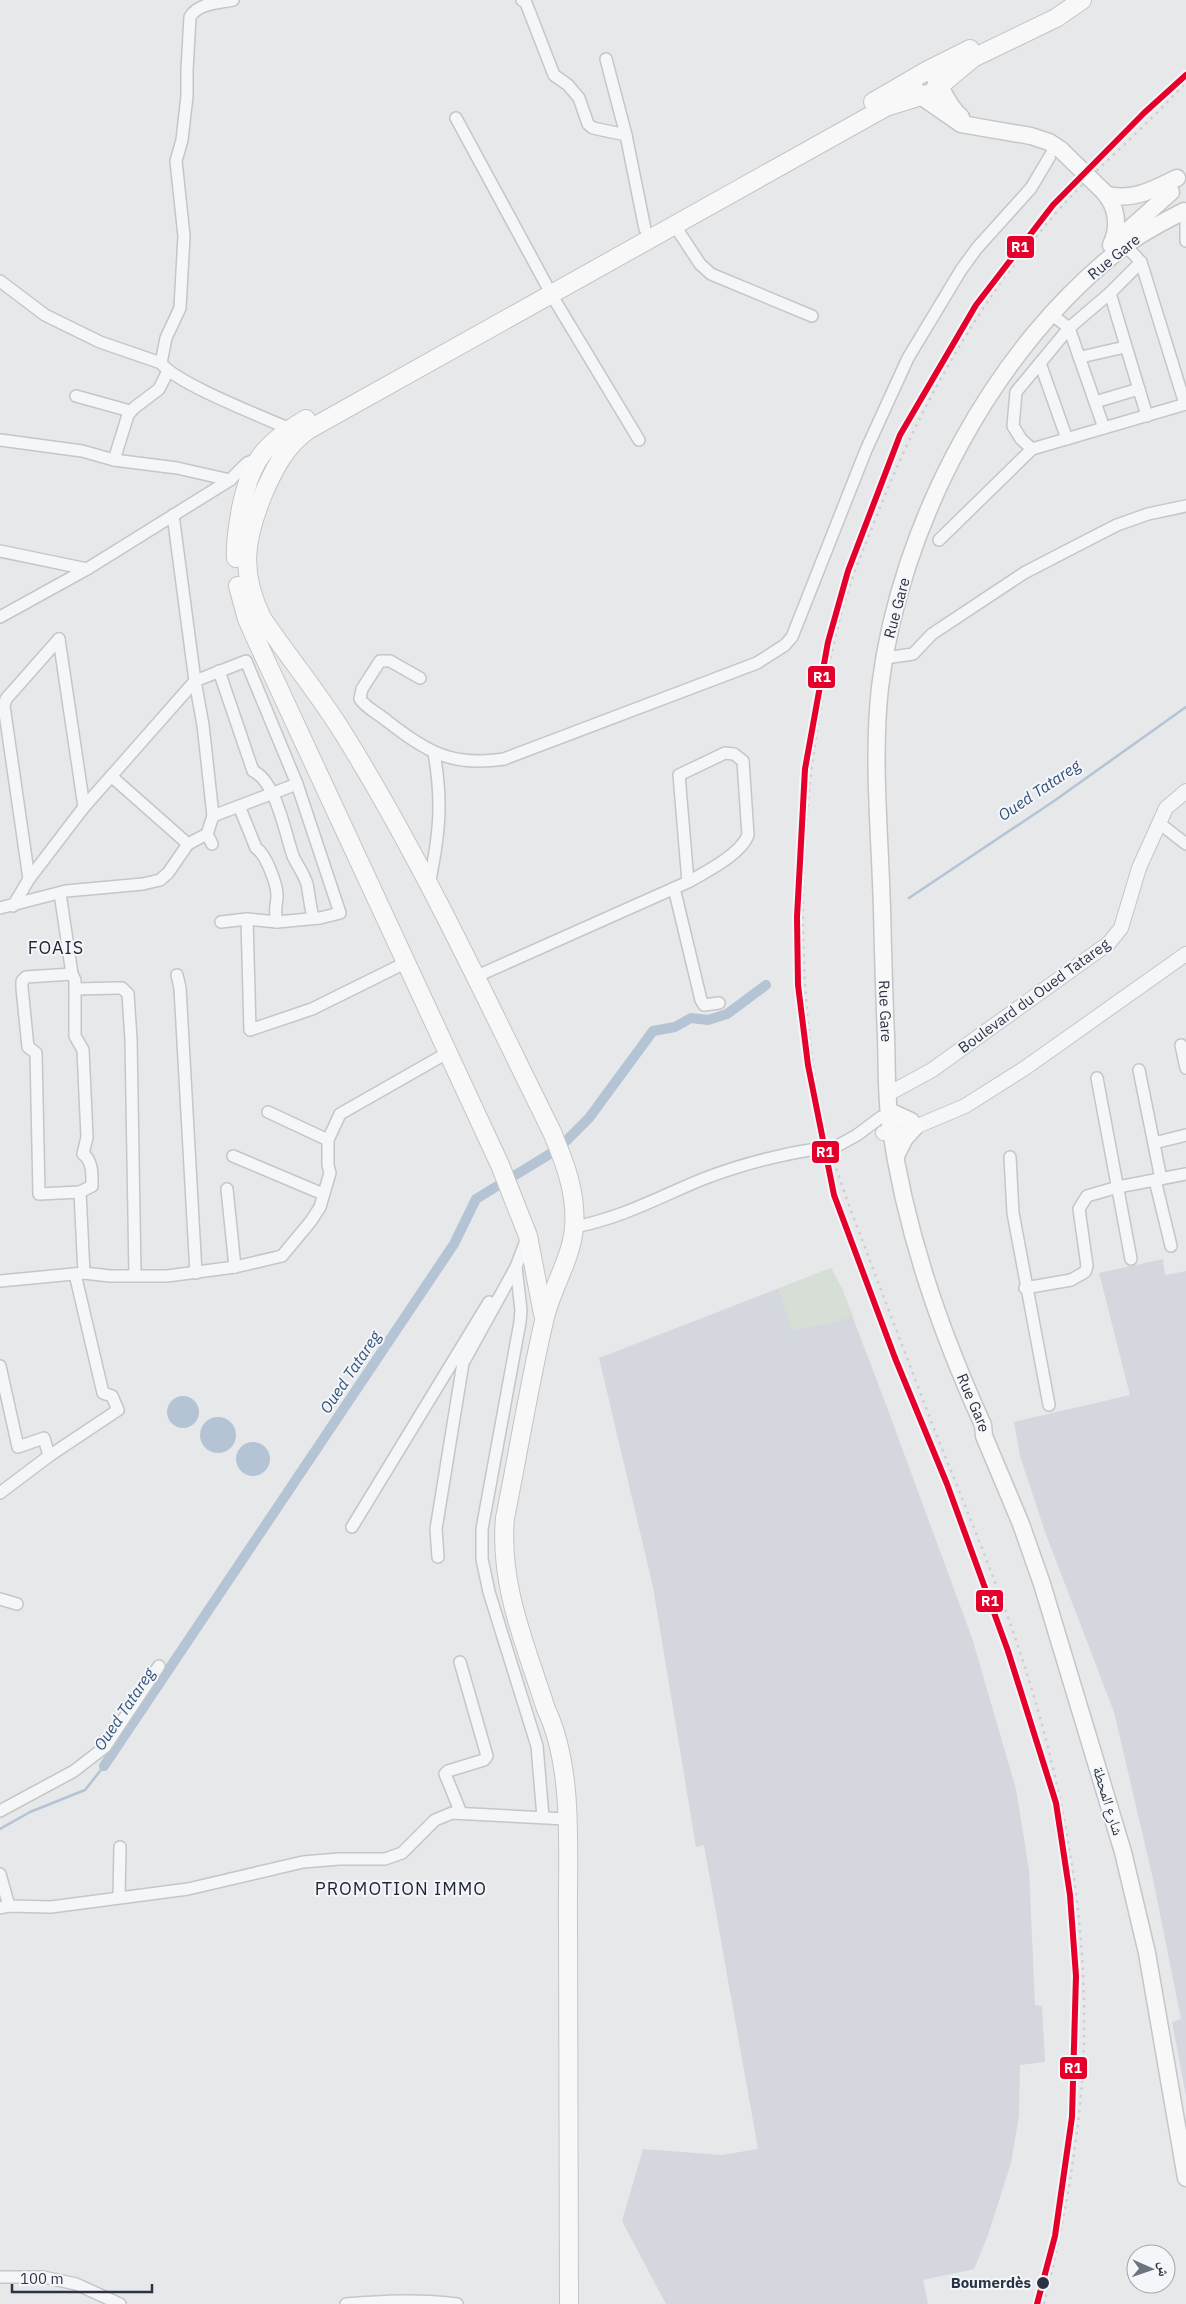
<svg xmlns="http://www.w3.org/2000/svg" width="1186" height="2304" viewBox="0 0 1186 2304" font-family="'IBM Plex Sans','Noto Naskh Arabic',sans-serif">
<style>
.built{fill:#d4d7dd}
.green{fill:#d6ded6}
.water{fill:#b4c4d5}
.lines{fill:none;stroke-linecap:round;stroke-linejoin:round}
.stream{stroke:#b4c4d5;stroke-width:2.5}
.canal{stroke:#b4c4d5;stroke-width:10}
.minor-casing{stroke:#c4c6c8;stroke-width:14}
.tertiary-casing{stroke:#c4c6c8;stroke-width:16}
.secondary-casing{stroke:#c4c6c8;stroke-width:19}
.primary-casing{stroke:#c2c5c8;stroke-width:20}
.minor{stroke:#f5f6f7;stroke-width:11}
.tertiary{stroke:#f5f6f7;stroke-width:14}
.secondary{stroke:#f8f8f8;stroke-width:16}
.primary{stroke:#f8f8f8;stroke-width:18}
.rail{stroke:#cecfd2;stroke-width:2.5;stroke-dasharray:2.5 5;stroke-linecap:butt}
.secondary-bridge-casing{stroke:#c4c6c8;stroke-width:19;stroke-linecap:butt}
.secondary-bridge{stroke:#f8f8f8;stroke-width:16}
.rail-1-casing{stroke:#f4f6f9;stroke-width:10}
.rail-1{stroke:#e4002b;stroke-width:6}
.stop-dot{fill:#2b3445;stroke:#f4f6f9;stroke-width:2}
.labels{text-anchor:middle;stroke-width:4;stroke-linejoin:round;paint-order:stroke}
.street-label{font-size:15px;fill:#2b3445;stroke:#f4f6f9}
.stop-label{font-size:15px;font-weight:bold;fill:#2b3445;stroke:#f4f6f9;text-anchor:end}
.water-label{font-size:16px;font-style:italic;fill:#34527a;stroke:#f4f6f9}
.quarter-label{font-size:18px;letter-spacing:1px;fill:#1d2536;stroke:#f4f6f9}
.line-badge{stroke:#f4f6f9;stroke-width:2}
.badge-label{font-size:14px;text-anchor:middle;font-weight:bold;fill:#fff}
</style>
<rect width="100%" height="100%" fill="#e6e8ea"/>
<!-- built -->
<g class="built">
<path d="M1163 1259 1165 1275 1186 1271V2096L1172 2022 1181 2019 1153 1879 1114 1712 1045 1532 1020 1456 1014 1422 1130 1395 1099 1273Z"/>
<path d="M831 1268 842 1289 885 1402 972 1638 1016 1789 1029 1870 1035 2005 1042 2006 1045 2062 1020 2065 1019 2115 1011 2163 988 2235 974 2269 923 2280 928 2304H666L622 2221 643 2149 722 2155 758 2149 704 1845 696 1847 653 1587 599 1358Z"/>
</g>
<!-- green -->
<path class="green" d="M831 1268 842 1289 853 1316 833 1323 792 1330 778 1289Z"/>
<!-- water -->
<g class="water">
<circle cx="183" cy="1412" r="16"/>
<circle cx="218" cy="1435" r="18"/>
<circle cx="253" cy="1459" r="17"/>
</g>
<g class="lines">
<!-- stream -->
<g class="stream">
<path d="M909 898 1054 801 1186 707"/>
<path d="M0 1829 30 1812 85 1790 104 1766"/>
</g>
<!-- canal -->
<path class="canal" d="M104 1766 454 1244 476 1199 558 1149 589 1118 653 1031 675 1027 691 1018 708 1020 727 1014 766 985"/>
<defs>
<g id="minor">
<path d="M233 0C219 3 198 3 190 17L187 70V96L182 140 176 161 184 236 180 308 166 338 161 363C175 383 263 417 290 429"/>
<path d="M522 0 526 3 554 75 568 85 579 98 588 124 593 128 626 135"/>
<path d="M606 59 626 135 645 229"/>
<path d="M456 118 547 286"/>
<path d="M1186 223V241"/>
<path d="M675 226 700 264 711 274 812 316"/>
<path d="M1125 245 1141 262 1185 404"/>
<path d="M1141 262 1110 293 1147 416"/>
<path d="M0 281 45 315 100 342 161 363"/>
<path d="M551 294 639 440"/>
<path d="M1051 314 1069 328 1104 428"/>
<path d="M1081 357 1125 347"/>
<path d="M1040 363 1067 439"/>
<path d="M76 396 130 411"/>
<path d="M1095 402 1139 389"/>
<path d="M0 440 82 451 114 460 177 468 230 480"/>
<path d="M1032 449 1021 439 1013 426 1016 392 1069 328 1110 293"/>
<path d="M114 460 128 415 134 408 159 389 168 371"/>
<path d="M173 515 195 681 203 725 213 816 207 834 212 844"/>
<path d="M939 540 1032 449 1186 404"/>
<path d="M0 551 87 569"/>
<path d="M0 617 87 569 230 480 247 463 256 460"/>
<path d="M59 639 84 807"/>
<path d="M885 658 913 654 932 634 1024 573 1076 546 1117 525 1148 514 1186 506"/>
<path d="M219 671 253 771C276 781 285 833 293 856 297 865 304 874 307 884 309 894 310 906 313 917"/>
<path d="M420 678 390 661H380L362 689 360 699C366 708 379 714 387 721 427 752 452 767 504 759L757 663 785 645 792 637 866 450 908 358 961 270 977 248 1031 188 1056 146"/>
<path d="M111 776 188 844"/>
<path d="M213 816 297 784"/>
<path d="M1159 823 1186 844"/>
<path d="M29 879 4 706 6 699 59 639"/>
<path d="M429 885C439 836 443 803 434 753"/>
<path d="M674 888 701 1000 704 1005 719 1003"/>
<path d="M60 893 72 974 75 980V1036L83 1050 87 1137 83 1154C93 1161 92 1175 92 1186L80 1192 84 1273"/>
<path d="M13 906 29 879 84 807 195 681 246 661 297 784 340 913 320 918 277 922"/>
<path d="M0 908 66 891 143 884 160 880 168 873 188 844 207 834"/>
<path d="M247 919 250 1030 312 1009 405 963"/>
<path d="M221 922 247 919 277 922C274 911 276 908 277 898 278 886 266 854 256 848L239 806"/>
<path d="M72 974 26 977 22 981V988L28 1047 36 1053 39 1194 80 1192"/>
<path d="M177 975 180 988 196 1273"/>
<path d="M475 977 688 882C706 872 741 854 748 835L743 761 734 754 725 753 679 775 688 882"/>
<path d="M76 989 117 988H122L128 994 131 1039 135 1275"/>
<path d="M1181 1045 1186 1068"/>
<path d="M1139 1070 1161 1179"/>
<path d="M1097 1078 1131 1259"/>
<path d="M268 1112 328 1140"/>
<path d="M1154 1143 1186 1135"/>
<path d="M839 1145 857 1135 881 1117"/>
<path d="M233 1156 323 1194"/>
<path d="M1010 1157 1013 1213 1049 1405"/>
<path d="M1155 1180 1171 1246"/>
<path d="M227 1189 235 1267"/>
<path d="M574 1227C622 1218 659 1197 703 1179 742 1164 781 1154 822 1148"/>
<path d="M527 1238 516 1267 521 1310 520 1322 482 1529V1559L489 1592 537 1746 543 1817"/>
<path d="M0 1281 84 1273 110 1276H167L235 1267 282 1256 311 1221 320 1207 330 1173 328 1165V1140L340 1114 447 1053"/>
<path d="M1025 1288 1071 1280 1085 1272 1087 1266 1079 1209 1087 1196 1118 1187 1186 1174"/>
<path d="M0 1366 18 1447 44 1438 49 1456 0 1493"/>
<path d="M49 1456 118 1410 112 1396 103 1393 75 1274"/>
<path d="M352 1527 489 1302"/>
<path d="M438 1557 436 1529 463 1363 516 1267"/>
<path d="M0 1599 17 1604"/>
<path d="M460 1662 487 1756 484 1760 448 1771 445 1774 461 1813"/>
<path d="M0 1811 74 1771 105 1747 159 1666"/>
<path d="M0 1874 9 1906"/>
<path d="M119 1897 120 1847"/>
<path d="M0 1908 9 1906 51 1907 188 1889 303 1862 339 1859H385L402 1853 435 1820 452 1813 566 1819"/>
<path d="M0 2277H43L76 2284 120 2304"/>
<path d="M346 2304C383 2301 420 2299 457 2304"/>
</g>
<g id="tertiary">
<path d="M888 1094 932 1070 1109 943 1121 928 1139 868 1166 808 1186 791"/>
<path d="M883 1133 908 1130 965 1106 1025 1068 1186 954"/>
</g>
<g id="secondary">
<path d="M928 70C942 83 945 104 961 117"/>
<path d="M914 87 922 97 961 124 1031 136 1049 142 1061 150"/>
<path d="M1103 191C1117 206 1120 226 1111 245"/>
<path d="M1108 195C1134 201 1154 189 1177 178"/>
<path id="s1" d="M1184 211C1165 221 1144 231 1126 245 995 344 900 524 880 687 872 760 880 835 882 909 883 951 884 994 886 1036 887 1065 886 1095 890 1124 905 1230 939 1328 983 1425L984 1436 1021 1524 1042 1584 1123 1852 1147 1953 1186 2178"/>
<path d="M1115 242 1171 192"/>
<path d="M889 1111 911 1121"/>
<path d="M896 1156 905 1138 915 1127"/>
</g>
<g id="primary">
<path d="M873 102 928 70 970 49"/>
<path d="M236 558C235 541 238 525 241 508 251 460 264 444 306 419"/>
<path d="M238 586 247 619 255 637 500 1165 528 1236 543 1314"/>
<path d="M569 2304C568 2177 569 2049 568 1922 567 1856 575 1770 546 1709 526 1646 499 1586 505 1518 518 1453 529 1386 544 1321 551 1289 571 1260 574 1228 577 1194 565 1163 552 1132 486 999 423 862 345 736 320 695 289 658 262 618 239 571 245 538 264 492 275 467 286 446 308 430L886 107 931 93 973 58 1056 18 1082 0"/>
</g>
</defs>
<!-- minor casing -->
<use href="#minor" class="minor-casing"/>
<!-- tertiary casing -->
<use href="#tertiary" class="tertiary-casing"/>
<!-- secondary casing -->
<use href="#secondary" class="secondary-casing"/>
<!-- primary casing -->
<use href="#primary" class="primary-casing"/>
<!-- minor -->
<use href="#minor" class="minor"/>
<!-- tertiary -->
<use href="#tertiary" class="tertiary"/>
<!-- secondary -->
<use href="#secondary" class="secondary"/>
<!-- primary -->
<use href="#primary" class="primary"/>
<!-- rail -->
<path class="rail" d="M1044 2304C1063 2226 1078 2148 1083 2068 1089 1957 1073 1843 1045 1736 1017 1628 972 1524 931 1421 910 1365 888 1309 867 1253 853 1216 838 1178 828 1140 810 1070 804 998 803 926 802 822 814 719 840 618 848 587 860 557 872 528 902 449 939 375 986 304 1011 266 1044 225 1075 192 1112 155 1151 121 1186 82"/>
<defs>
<path id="secondary-bridge" d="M1061 150 1103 191"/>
</defs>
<!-- secondary-bridge casing -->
<use href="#secondary-bridge" class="secondary-bridge-casing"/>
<!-- secondary-bridge -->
<use href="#secondary-bridge" class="secondary-bridge"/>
<defs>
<path id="rail-1" d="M1037 2304 1055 2236 1072 2117 1076 1976 1070 1895 1056 1803 1008 1651 947 1484 895 1358 834 1195 808 1065 798 985 797 917 805 769 828 642 848 571 900 435 976 305 1053 205 1144 113 1186 75"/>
</defs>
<!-- rail-1 casing -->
<use href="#rail-1" class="rail-1-casing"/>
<!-- rail-1 -->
<use href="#rail-1" class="rail-1"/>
</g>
<!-- markers -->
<circle class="stop-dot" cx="1043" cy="2283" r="7"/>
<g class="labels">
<!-- street labels -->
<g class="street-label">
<text transform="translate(1114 257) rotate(-39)" y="5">Rue Gare</text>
<text transform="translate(897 608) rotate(-75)" y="5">Rue Gare</text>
<text transform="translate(1034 996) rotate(-36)" y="5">Boulevard du Oued Tatareg</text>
<text dy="5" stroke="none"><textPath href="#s1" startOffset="910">Rue Gare</textPath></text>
<text dy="5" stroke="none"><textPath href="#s1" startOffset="1315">Rue Gare</textPath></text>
<text transform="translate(1108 1801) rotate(73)" y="5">شارع المحطة</text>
</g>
<!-- stop labels -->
<g class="stop-label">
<text x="1031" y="2288">Boumerdès</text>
</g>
<!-- water labels -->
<g class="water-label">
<text transform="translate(1039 790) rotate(-34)" y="6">Oued Tatareg</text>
<text transform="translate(350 1372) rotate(-56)" y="6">Oued Tatareg</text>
<text transform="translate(124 1709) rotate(-56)" y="6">Oued Tatareg</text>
</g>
<!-- quarter labels -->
<g class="quarter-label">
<text x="56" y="954">FOAIS</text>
<text x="401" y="1895">PROMOTION IMMO</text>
</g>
</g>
<g class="line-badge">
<rect x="1006" y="235" width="29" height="24" rx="5" fill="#e4002b"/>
<rect x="807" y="665" width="29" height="24" rx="5" fill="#e4002b"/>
<rect x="811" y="1140" width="29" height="24" rx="5" fill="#e4002b"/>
<rect x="975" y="1589" width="29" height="24" rx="5" fill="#e4002b"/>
<rect x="1059" y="2056" width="29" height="24" rx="5" fill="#e4002b"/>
</g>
<g class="badge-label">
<text x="1020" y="252">R1</text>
<text x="822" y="682">R1</text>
<text x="825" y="1157">R1</text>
<text x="990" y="1606">R1</text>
<text x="1073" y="2073">R1</text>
</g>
<!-- north arrow -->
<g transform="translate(1151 2269) rotate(92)"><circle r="24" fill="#f4f6f9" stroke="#a4a8b1"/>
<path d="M0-4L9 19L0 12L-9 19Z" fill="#6c737f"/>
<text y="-8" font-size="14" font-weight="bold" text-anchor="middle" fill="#2b3445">ش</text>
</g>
<!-- scale -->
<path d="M12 2284v8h140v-8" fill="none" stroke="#2b3445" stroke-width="2.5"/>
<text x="20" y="2284" font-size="15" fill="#2b3445" stroke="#f4f6f9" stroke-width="4" paint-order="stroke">100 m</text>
</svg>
